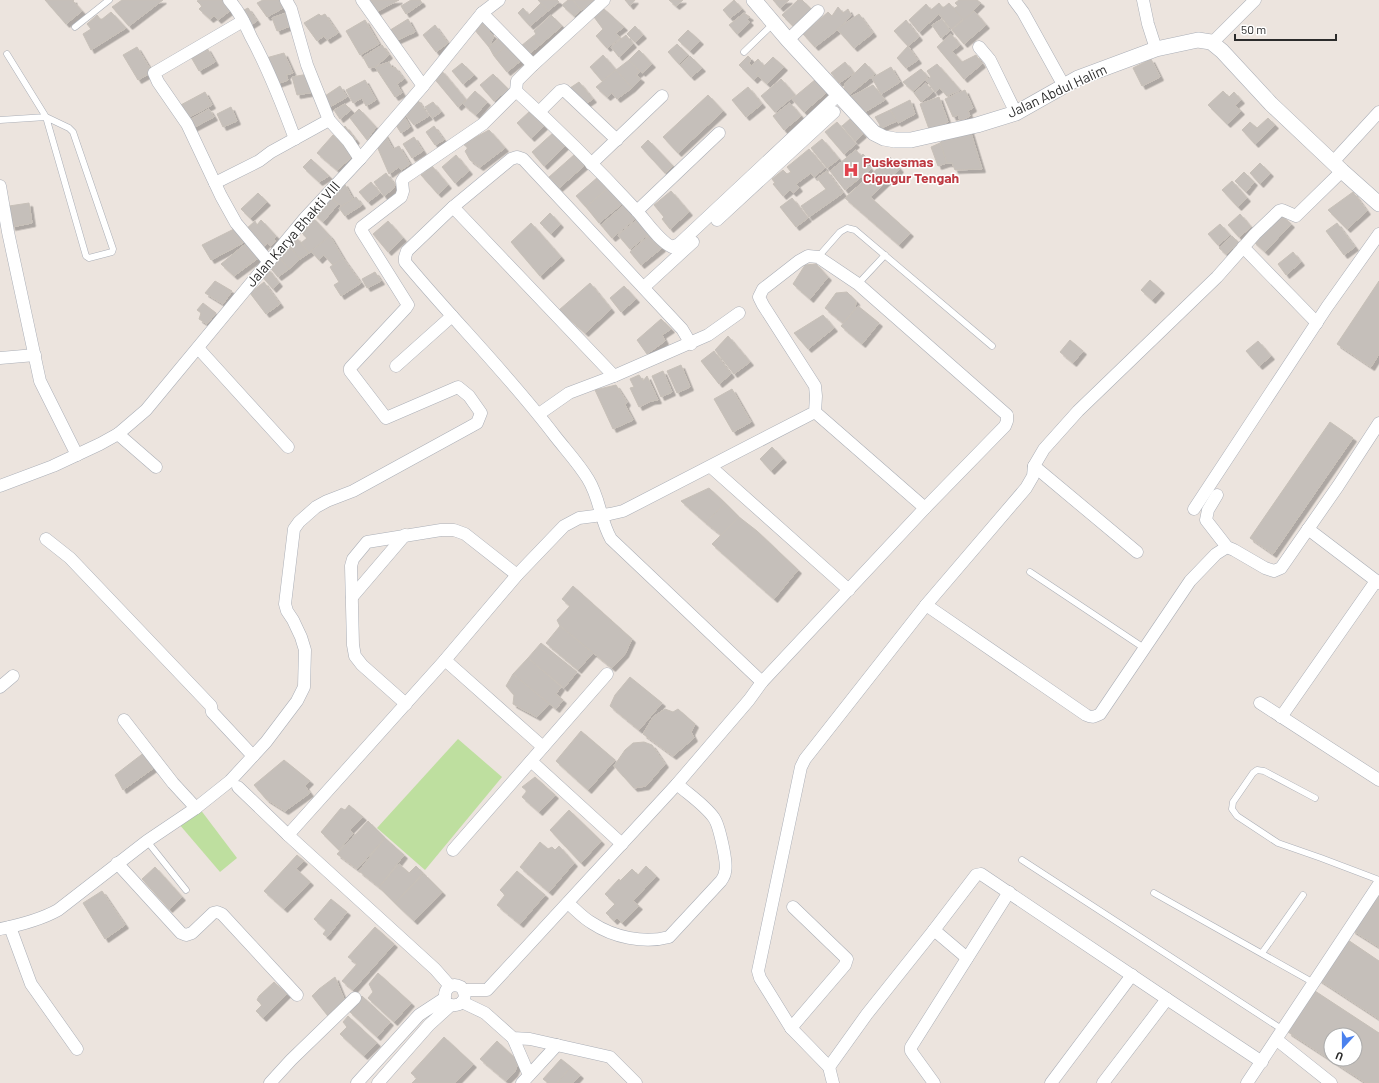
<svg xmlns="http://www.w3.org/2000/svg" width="1379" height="1083" viewBox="0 0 1379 1083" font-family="Barlow,sans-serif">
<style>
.green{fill:#bedf9f}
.building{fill:#c5bfba;stroke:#c7c0b8;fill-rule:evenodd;filter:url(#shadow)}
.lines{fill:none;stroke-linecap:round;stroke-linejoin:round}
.service-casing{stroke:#abafb7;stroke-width:7}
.minor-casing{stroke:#abafb7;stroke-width:13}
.tertiary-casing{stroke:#abafb7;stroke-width:16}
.service{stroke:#fff;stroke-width:6}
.minor{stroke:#fff;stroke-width:12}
.tertiary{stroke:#fff;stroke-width:15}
.labels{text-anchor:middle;stroke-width:3;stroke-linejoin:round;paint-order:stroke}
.street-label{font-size:14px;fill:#2b2b2b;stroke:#fff}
.health-label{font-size:14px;font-weight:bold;fill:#be3a42;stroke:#fff;text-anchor:start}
</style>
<defs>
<filter id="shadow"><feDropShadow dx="3.5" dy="3.5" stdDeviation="0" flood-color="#0004"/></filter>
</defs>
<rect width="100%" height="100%" fill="#ece4de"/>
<!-- green -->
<g class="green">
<path d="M458 739 502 777 425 870 377 828Z"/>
<path d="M200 809 237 858 220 872 179 824Z"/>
</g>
<!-- building -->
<g class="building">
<path d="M45 0H74L73 1 82 11 66 24Z"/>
<path d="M122 0H163L129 26 112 7Z"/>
<path d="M199 0H224L231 10 218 20 214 16 210 19 199 9 202 6 197 1Z"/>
<path d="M263 0H281L285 7 267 17 257 3Z"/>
<path d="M371 0H399L374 13 368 2Z"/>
<path d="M411 0H420L422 3 406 14 401 6Z"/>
<path d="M538 0H557L559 2 548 11Z"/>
<path d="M568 0H573L581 10 574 16 562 5Z"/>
<path d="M573 0H595L596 2 581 10Z"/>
<path d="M625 0H635L630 6Z"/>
<path d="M669 0H683L676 6Z"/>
<path d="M734 0 742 9 730 18 723 10Z"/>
<path d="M773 0H789L780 8Z"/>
<path d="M798 0H802L811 9 793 26 782 15Z"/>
<path d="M959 0H977L981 3 964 20 953 9 958 6 955 3Z"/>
<path d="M541 3 548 11 530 26 518 13 523 8 529 15Z"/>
<path d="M939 3 943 8 949 3 963 19 951 29 939 14 919 32 909 20 926 4 931 10Z"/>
<path d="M838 7 843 13 848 9 851 15 841 27 815 47 803 34 828 12 832 16Z"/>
<path d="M248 8 257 21 249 26 240 12Z"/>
<path d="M603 8 624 27 616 33 620 38 607 48 596 36 603 29 594 17Z"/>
<path d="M974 11 986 25 964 44 952 30Z"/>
<path d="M111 12 126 28 91 50 83 34 91 29 87 24 97 15 101 20Z"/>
<path d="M289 12 293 25 277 31 272 18Z"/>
<path d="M744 13 750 17 747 19 750 22 737 34 729 25Z"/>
<path d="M319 14 321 16 325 14 338 33 327 40 324 36 317 41 304 23Z"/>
<path d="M859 14 873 33 854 48 837 29Z"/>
<path d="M551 15 562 26 540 45 532 37 536 34 534 31Z"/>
<path d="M480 16 493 28 489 32 494 36 489 47 474 29Z"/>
<path d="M408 19 415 32 393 42 387 32Z"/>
<path d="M942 19 950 31 941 38 932 25Z"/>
<path d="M365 20 379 44 360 55 346 31Z"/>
<path d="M906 20 919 37 908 46 894 31Z"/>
<path d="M435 25 448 43 436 52 423 35Z"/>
<path d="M635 26 643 35 635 42 627 34Z"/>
<path d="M688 30 700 41 690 51 678 40Z"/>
<path d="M951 34 960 45 952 51 962 62 976 55 982 64 964 79 937 47Z"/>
<path d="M626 35 633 44 619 57 611 47Z"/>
<path d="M501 36 509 44 494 56 489 47Z"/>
<path d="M532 37 540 45 529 54 521 46Z"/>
<path d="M509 44 523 59 507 72 494 56Z"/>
<path d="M677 44 688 55 679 64 668 52Z"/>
<path d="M382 45 389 55 375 67 369 68 363 57Z"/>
<path d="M908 46 918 60 906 68 897 58Z"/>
<path d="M137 47 152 72 138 80 123 55Z"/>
<path d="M207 48 215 62 199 71 191 57Z"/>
<path d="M639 50 652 64 642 73 629 60Z"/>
<path d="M284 53 293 73 286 75 288 80 277 84 266 58Z"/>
<path d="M603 55 616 70 602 81 590 67Z"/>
<path d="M690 56 702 68 691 77 680 65Z"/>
<path d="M748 56 751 59 749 63 751 66 758 59 764 66 756 74 758 76 754 80 739 65Z"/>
<path d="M773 57 784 67 767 84 756 74Z"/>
<path d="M1151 59 1160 77 1142 86 1133 68Z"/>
<path d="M629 60 640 72 636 75 641 79 632 88 616 70Z"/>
<path d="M389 62 392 68 395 67 404 79 397 84 402 93 395 97 375 67Z"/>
<path d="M845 62 854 73 839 83 831 73Z"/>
<path d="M462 63 474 75 463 84 452 71Z"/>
<path d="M865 63 875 74 849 95 844 94V88L845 83Z"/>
<path d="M937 64 960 90 947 96 940 88 935 92 926 80 931 77 927 71Z"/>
<path d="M891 67 900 82 881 94 872 78Z"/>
<path d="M921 69 928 77 913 91 903 82Z"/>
<path d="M441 70 466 100 458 107 433 77Z"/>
<path d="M616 70 632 88 617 99 612 93 607 97 596 87Z"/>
<path d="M308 74 314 92 297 95 292 77Z"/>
<path d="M493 74 508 89 494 101 480 85Z"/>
<path d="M781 79 795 95 775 112 761 96Z"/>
<path d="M816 79 827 92 804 112 792 99Z"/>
<path d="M365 80 376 100 366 106 362 98 353 103 346 90Z"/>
<path d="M579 82 593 99 584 105 570 88Z"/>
<path d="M926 83 933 92 921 102 914 93Z"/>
<path d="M873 85 885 100 865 112 858 103 853 105 848 98Z"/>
<path d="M340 86 347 97 328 108 322 98Z"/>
<path d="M748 87 762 104 746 117 732 100Z"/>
<path d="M965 90 973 108 968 111 970 116 960 121 958 115 953 117 945 99Z"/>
<path d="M475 91 487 102 476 115 463 104Z"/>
<path d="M1223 91 1229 97 1234 92 1241 100 1235 105 1241 111 1227 124 1208 105Z"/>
<path d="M205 92 212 105 186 119 177 107Z"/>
<path d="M708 95 723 111 678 153 663 137Z"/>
<path d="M939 97 948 122 929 129 920 104Z"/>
<path d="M417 99 429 116 414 125 404 113Z"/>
<path d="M910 100 915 114 898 123 890 110Z"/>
<path d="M433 102 441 112 432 118 425 107Z"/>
<path d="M790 103 801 116 784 130 773 116Z"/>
<path d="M345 104 351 110 340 119 334 110Z"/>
<path d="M231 107 237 121 223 127 217 114Z"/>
<path d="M209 109 214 117 191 129 188 121Z"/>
<path d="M359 109 376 127 367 140 350 118Z"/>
<path d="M890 110 897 121 879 129 880 125 875 117Z"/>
<path d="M530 111 544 126 531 138 517 123Z"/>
<path d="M402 112 410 127 401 133 394 122Z"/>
<path d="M1268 118 1275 125 1255 144 1242 130 1250 122 1257 128Z"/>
<path d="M850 119 863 134 855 141 842 126Z"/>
<path d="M837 122 856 144 844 154 825 132Z"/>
<path d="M345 126 356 140 353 143 342 130Z"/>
<path d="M434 126 444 140 435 145 426 132Z"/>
<path d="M489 130 505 148 480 167 470 160 465 151 468 148 463 144Z"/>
<path d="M970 130 982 169 955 170 952 163H947L940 143 943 140Z"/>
<path d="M554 132 566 145 544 166 532 152Z"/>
<path d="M384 133 393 149 399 146 410 164 401 170 399 167 389 174 376 144Z"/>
<path d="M333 135 353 156 337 170 317 153Z"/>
<path d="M414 137 423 151 412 158 403 144Z"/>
<path d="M822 139 839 159 827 168 811 148Z"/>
<path d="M648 140 673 166 665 173 641 147Z"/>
<path d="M940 143 947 163 938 166 931 147Z"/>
<path d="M809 149 825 168 814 177 811 173 796 184 799 188 793 193 790 190 783 196 773 184 775 183 772 179 783 170 787 174 791 172 787 167Z"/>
<path d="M856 150 861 156 863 154 870 162 867 164 871 169 845 190 830 171Z"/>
<path d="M575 154 585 165 559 188 549 177Z"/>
<path d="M456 155 469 171 455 183 442 167Z"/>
<path d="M890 157 900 169 870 197 910 233 899 245 845 198Z"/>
<path d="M311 159 329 176 319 182 303 167Z"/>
<path d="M1260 163 1270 173 1260 184 1250 173Z"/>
<path d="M432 166 448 185 438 194 421 175Z"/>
<path d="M827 171 843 193 809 217 801 206 826 189 817 178Z"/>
<path d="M1244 172 1254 182 1246 192 1235 181Z"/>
<path d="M386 173 395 185 394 188 384 196 374 182Z"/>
<path d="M598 177 608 188 586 207 576 196Z"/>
<path d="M1232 181 1247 198 1238 207 1222 190Z"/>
<path d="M371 182 380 193 368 202 359 192Z"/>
<path d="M344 183 353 199 342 206 329 197Z"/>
<path d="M608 188 622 204 599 223 586 207Z"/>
<path d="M671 191 689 212 670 229 662 219 664 217 654 205Z"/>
<path d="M1353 192 1367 211 1347 229 1328 210Z"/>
<path d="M258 193 267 202 250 218 241 209Z"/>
<path d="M329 197 338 204 323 222 314 214Z"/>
<path d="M356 197 362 205 345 216 339 208Z"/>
<path d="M792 198 808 218 796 227 780 207Z"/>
<path d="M29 203 32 223 12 227 9 206Z"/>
<path d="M624 205 635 219 612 238 601 225Z"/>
<path d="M550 213 560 224 551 234 540 223Z"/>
<path d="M1279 213 1291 224 1265 252 1253 241Z"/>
<path d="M1240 214 1251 227 1239 237 1228 225Z"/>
<path d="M312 217 330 236 309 253 301 243 307 238 300 231Z"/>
<path d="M638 219 650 233 630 249 618 235Z"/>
<path d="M261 220 276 236 274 239 276 241 270 246 267 243 262 249 245 230 255 221 257 225Z"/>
<path d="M388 221 403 238 388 252 373 234Z"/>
<path d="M531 223 561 257 540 276 511 242Z"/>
<path d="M1337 223 1355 247 1344 255 1326 231Z"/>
<path d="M1220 224 1230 235 1218 245 1208 234Z"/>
<path d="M236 228 243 243 211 260 202 245Z"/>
<path d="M651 234 662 248 641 265 630 252Z"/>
<path d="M330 236 343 258 333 265 324 255 319 260 311 251Z"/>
<path d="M1232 236 1239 243 1226 254 1219 248Z"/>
<path d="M296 237 309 253 300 259 287 243Z"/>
<path d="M249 241 261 256 234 276 221 264Z"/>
<path d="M290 247 300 259 289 269 278 256Z"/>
<path d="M1293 252 1301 262 1286 275 1278 264Z"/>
<path d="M278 256 289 269 278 277 268 265Z"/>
<path d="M343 258 361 283 341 296 334 285 339 282 330 267Z"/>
<path d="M816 264 828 277 810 299 793 284 805 265Z"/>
<path d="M267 268 279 283 273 289 260 274Z"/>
<path d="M375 272 381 281 367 288 362 279Z"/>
<path d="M1150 280 1161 290 1152 300 1141 290Z"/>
<path d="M215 281 232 291 223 304 205 293Z"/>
<path d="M1379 281V354L1371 367 1337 344Z"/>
<path d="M264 282 280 304 266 314 250 293Z"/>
<path d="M590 283 611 309 585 333 559 310Z"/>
<path d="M624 286 636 299 621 312 610 298Z"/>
<path d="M847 292 856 301 855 309 843 323 825 308 836 293Z"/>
<path d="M203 303 216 313 207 324 199 319 201 313 197 310Z"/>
<path d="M858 306 879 323 862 344 841 326Z"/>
<path d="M823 315 834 328 808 349 794 333Z"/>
<path d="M661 319 671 329 662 335 665 341 647 354 637 340Z"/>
<path d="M728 336 750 362 734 374 715 350Z"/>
<path d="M1070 340 1083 351 1073 363 1060 352Z"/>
<path d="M1258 341 1271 356 1259 366 1246 351Z"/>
<path d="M714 351 731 374 719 384 701 361Z"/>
<path d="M681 365 690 387 677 393 667 371Z"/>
<path d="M663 371 672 392 661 397 652 376Z"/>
<path d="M639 375 643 381 647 376 658 400 651 401 639 407 630 388 634 387 630 379Z"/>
<path d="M616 385 627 402 625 405 633 420 613 429 595 390Z"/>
<path d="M732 389 751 422 733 432 714 399Z"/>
<path d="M1330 422 1353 438 1273 554 1250 538Z"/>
<path d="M772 447 783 459 771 471 760 459Z"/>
<path d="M709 488 725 503 706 523 681 501Z"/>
<path d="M725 503 739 517 721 535 706 523Z"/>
<path d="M739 517 757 531 798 570 774 599 712 544Z"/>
<path d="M573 586 632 639 625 654 612 668 560 626 557 620 570 606 562 599Z"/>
<path d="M560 626 593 653 578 670 546 643Z"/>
<path d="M541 643 577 672 564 688 528 658Z"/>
<path d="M528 658 561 687 556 694 563 700 556 709 513 674Z"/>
<path d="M513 674 549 704 537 717 513 704 514 695 506 686Z"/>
<path d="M630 677 662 703 639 730 610 706 615 695Z"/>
<path d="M665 709 673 712 678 709 695 724 691 732 694 738 673 756 643 734 653 717Z"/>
<path d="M581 731 615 760 588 790 556 761Z"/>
<path d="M644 742 652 745 665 764 646 786 634 788 614 766 625 750 633 743Z"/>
<path d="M145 752 158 765 123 790 115 775Z"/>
<path d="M284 760 310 781 305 786 310 793 285 811 266 799 254 785Z"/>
<path d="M535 777 555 795 539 812 522 797 527 791 522 787Z"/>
<path d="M349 805 363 817 350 830 353 833 339 850 321 832 341 808 345 810Z"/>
<path d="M569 810 601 841 581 863 550 830Z"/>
<path d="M368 821 385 838 357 869 337 854Z"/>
<path d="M385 838 404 855 379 887 359 871Z"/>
<path d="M540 842 548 849 552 847 555 850 559 846 574 863 549 892 520 867Z"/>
<path d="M297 855 304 861 296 869 310 882 284 909 264 891Z"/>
<path d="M399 864 409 873 416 866 423 873 395 903 379 887Z"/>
<path d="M646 866 656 876 633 901 639 906 622 923 617 918 614 921 606 913 615 904 605 894 619 879 620 881 632 869 638 875Z"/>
<path d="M155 867 182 897 169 909 142 879Z"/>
<path d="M517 871 545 895 520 924 497 905 505 895 500 890Z"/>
<path d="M424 874 442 892 414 921 395 903Z"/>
<path d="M1379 889V947L1352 930Z"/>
<path d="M102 891 125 925 105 939 83 903Z"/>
<path d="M331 899 347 912 327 937 323 934 326 930 314 919Z"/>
<path d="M375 927 394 944 353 990 342 981 357 964 348 957Z"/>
<path d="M1345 938 1379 961V1019L1318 979Z"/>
<path d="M378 973 411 1003 394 1022 368 998 373 992 369 984Z"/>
<path d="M335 977 344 999 328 1016 312 996 319 989Z"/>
<path d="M274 982 287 994 263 1018 256 1011 262 1005 257 1000 259 996Z"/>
<path d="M1315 991 1379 1033V1083H1366L1288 1032ZM1331 1035H1355V1059H1331Z"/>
<path d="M362 996 390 1022 377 1037 349 1011Z"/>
<path d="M348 1016 377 1043 364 1056 340 1034 347 1027 343 1022Z"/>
<path d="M444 1037 473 1064 455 1083H422L411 1073Z"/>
<path d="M497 1041 519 1062 514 1073 506 1081 480 1059Z"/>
<path d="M561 1059 571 1067 557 1083H548L543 1079Z"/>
<path d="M571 1067 580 1075 573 1083H557Z"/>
<path d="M417 1078 422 1083H412Z"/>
</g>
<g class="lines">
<defs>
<g id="service">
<path d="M75 27 109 0"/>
<path d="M744 52 773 24"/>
<path d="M0 120 46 117 69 128 73 132 113 249 112 252 89 258 86 256 46 117 7 54"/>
<path d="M818 257 840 232 847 228 855 230 992 346"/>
<path d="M858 284 885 255"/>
<path d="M1030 572 1144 648"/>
<path d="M1315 798 1264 771 1257 770 1253 773 1233 802 1232 809 1237 816 1278 843 1321 858 1379 880"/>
<path d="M147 841 186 890"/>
<path d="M1022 860 1283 1030"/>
<path d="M1154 893 1314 983"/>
<path d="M1262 953 1303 895"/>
</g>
<g id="minor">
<path d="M229 0C239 11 245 24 251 37 269 70 282 104 295 139"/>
<path d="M286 0 291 9 307 65 329 120 348 141 360 159"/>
<path d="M362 0 423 86"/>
<path d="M1014 0 1023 12 1064 86"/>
<path d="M1143 0 1148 24 1156 49"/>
<path d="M482 13 533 65"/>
<path d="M243 21 154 73 158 82 187 124 221 196 236 223 268 261"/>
<path d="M788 40 818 11"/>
<path d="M1211 42 1215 40 1255 0"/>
<path d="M979 47 990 60 1016 113"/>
<path d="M516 91C558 129 598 169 636 210 646 221 659 241 672 247L679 244 838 95"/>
<path d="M539 112 560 91 564 90 617 140"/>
<path d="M1333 162 1379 112"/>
<path d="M591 164 662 96"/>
<path d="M215 183 259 161 271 152 329 120"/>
<path d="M0 186 8 232 40 381 77 455"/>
<path d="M453 207 614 376"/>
<path d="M637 211 719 133"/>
<path d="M717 220 834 112"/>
<path d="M1243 247 1317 323"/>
<path d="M644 287 693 242"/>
<path d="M691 344 682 329 523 159 517 157 511 159 453 207 407 251 405 257V262C454 321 509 375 555 436 566 450 579 464 588 479 600 498 600 520 611 539L762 682"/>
<path d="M198 348 288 447"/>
<path d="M0 358 35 355"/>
<path d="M396 366 452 316"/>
<path d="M815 412 925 508"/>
<path d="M539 414 569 393 614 376 708 335 739 313"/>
<path d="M118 434 156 467"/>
<path d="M1034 466 1137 552"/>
<path d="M711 467 849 590"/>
<path d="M0 486 53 466 100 444 118 434 146 410 305 218 360 159 423 86 482 13 499 0"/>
<path d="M1217 495 1208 510 1206 520 1227 547 1234 550 1265 568 1274 571 1281 568 1338 486 1379 423"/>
<path d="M1194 509 1327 307 1379 234"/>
<path d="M1308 529 1379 583"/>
<path d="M46 539 70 558 211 706 212 712 253 756"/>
<path d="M352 597 405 535"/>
<path d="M926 605 1086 715C1092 718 1094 717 1100 714L1190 581 1216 554 1227 547"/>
<path d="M445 660 543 747"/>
<path d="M0 687 13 676"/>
<path d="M1260 703 1379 780"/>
<path d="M406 704 362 665 355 656 353 645 351 566 353 559 367 542 441 530H454L465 534 517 575"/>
<path d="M1281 717 1376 581"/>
<path d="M124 720 173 783 196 808"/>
<path d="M531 761 622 844"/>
<path d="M238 787 288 835 435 969 450 986"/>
<path d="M288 835 445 660 517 575 564 526 579 518 610 514 623 511 815 412 816 396 815 386 763 305 759 297 763 289 799 261 808 256 818 257 858 284 1007 415V421L1005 426 925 508 762 682 749 700 677 784 487 990H464"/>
<path d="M453 850 607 674"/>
<path d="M117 863 181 933 186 935 192 933 213 913 217 912 222 914 297 995"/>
<path d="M568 903C576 910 583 918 592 923 613 937 644 944 669 937L721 881C723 878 725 875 725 872 728 864 719 825 714 818 705 805 688 794 677 784"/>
<path d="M793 907 847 959 845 965 791 1028 829 1067 833 1083"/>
<path d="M10 927 31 984 77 1049"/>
<path d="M0 929C20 925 40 920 58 910L147 841 196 808 230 781 266 742 297 701 304 687 305 650 301 637 293 620 287 611 285 604 294 529 299 522 316 507 327 501 353 491 468 428 477 423 481 413 469 396 458 387 386 418 350 371V368L406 308 408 305 361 230 362 227 401 197 403 191 402 181 404 178 483 124 516 91 517 81 533 65 604 0"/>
<path d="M934 930 976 875 981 874 1167 999"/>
<path d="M462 1002 485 1013 513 1038 530 1039 610 1057 636 1083"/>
<path d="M791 1028 760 978 758 971 801 767 805 759 926 605 1026 488 1033 476 1034 466 1044 449 1078 411 1217 277 1255 234 1279 211 1282 210 1296 216 1298 214 1342 171"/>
<path d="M513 1038 529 1075"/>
<path d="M1277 1040 1331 1083"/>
<path d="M829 1067 867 1014 934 930 967 958"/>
<path d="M270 1083 291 1060 355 998"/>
<path d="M357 1083 419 1015 445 998C444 988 452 982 461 987 469 996 463 1007 451 1005L429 1025 378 1083"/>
<path d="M522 1083 557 1045"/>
<path d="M934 1083 913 1054 911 1051V1047L1009 892"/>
<path d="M1051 1083 1132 975"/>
<path d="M1103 1083 1167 999 1262 1062"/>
<path d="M1247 1083 1379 884"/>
</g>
<path id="tertiary" d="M754 0 788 40 874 133 884 138 895 140H911L977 125 1016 113 1078 78 1156 49 1198 40 1211 42 1222 51 1271 104 1342 171 1379 204"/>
</defs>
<!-- service casing -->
<use href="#service" class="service-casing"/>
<!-- minor casing -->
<use href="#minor" class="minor-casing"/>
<!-- tertiary casing -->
<use href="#tertiary" class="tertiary-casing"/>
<!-- service -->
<use href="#service" class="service"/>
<!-- minor -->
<use href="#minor" class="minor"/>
<!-- tertiary -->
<use href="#tertiary" class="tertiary"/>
</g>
<!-- icons -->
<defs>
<symbol id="hospital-bare" viewBox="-9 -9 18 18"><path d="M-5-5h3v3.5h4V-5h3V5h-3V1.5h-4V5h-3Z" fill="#e0444e" stroke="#fff" stroke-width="2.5" paint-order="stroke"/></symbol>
</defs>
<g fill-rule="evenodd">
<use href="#hospital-bare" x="840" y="159" width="22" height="22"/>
</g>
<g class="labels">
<!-- street labels -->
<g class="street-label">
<text transform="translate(1057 91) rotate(-25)" y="5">Jalan Abdul Halim</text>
<text transform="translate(293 234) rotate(-49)" y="5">Jalan Karya Bhakti VIII</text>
</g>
<!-- health labels -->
<g class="health-label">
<text x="863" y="167">Puskesmas<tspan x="863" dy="16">Cigugur Tengah</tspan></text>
</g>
</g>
<!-- north arrow -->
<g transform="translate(1343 1047) rotate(201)"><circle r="19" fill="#ffffff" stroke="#aaaaaa"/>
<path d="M0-3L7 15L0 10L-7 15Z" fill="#4a81ee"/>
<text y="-6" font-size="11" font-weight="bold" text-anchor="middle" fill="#2b2b2b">U</text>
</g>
<!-- scale -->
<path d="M1235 34v6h101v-6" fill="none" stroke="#2b2b2b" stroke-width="2"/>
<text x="1241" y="34" font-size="12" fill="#2b2b2b" stroke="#ffffff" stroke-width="3" paint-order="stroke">50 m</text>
</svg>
